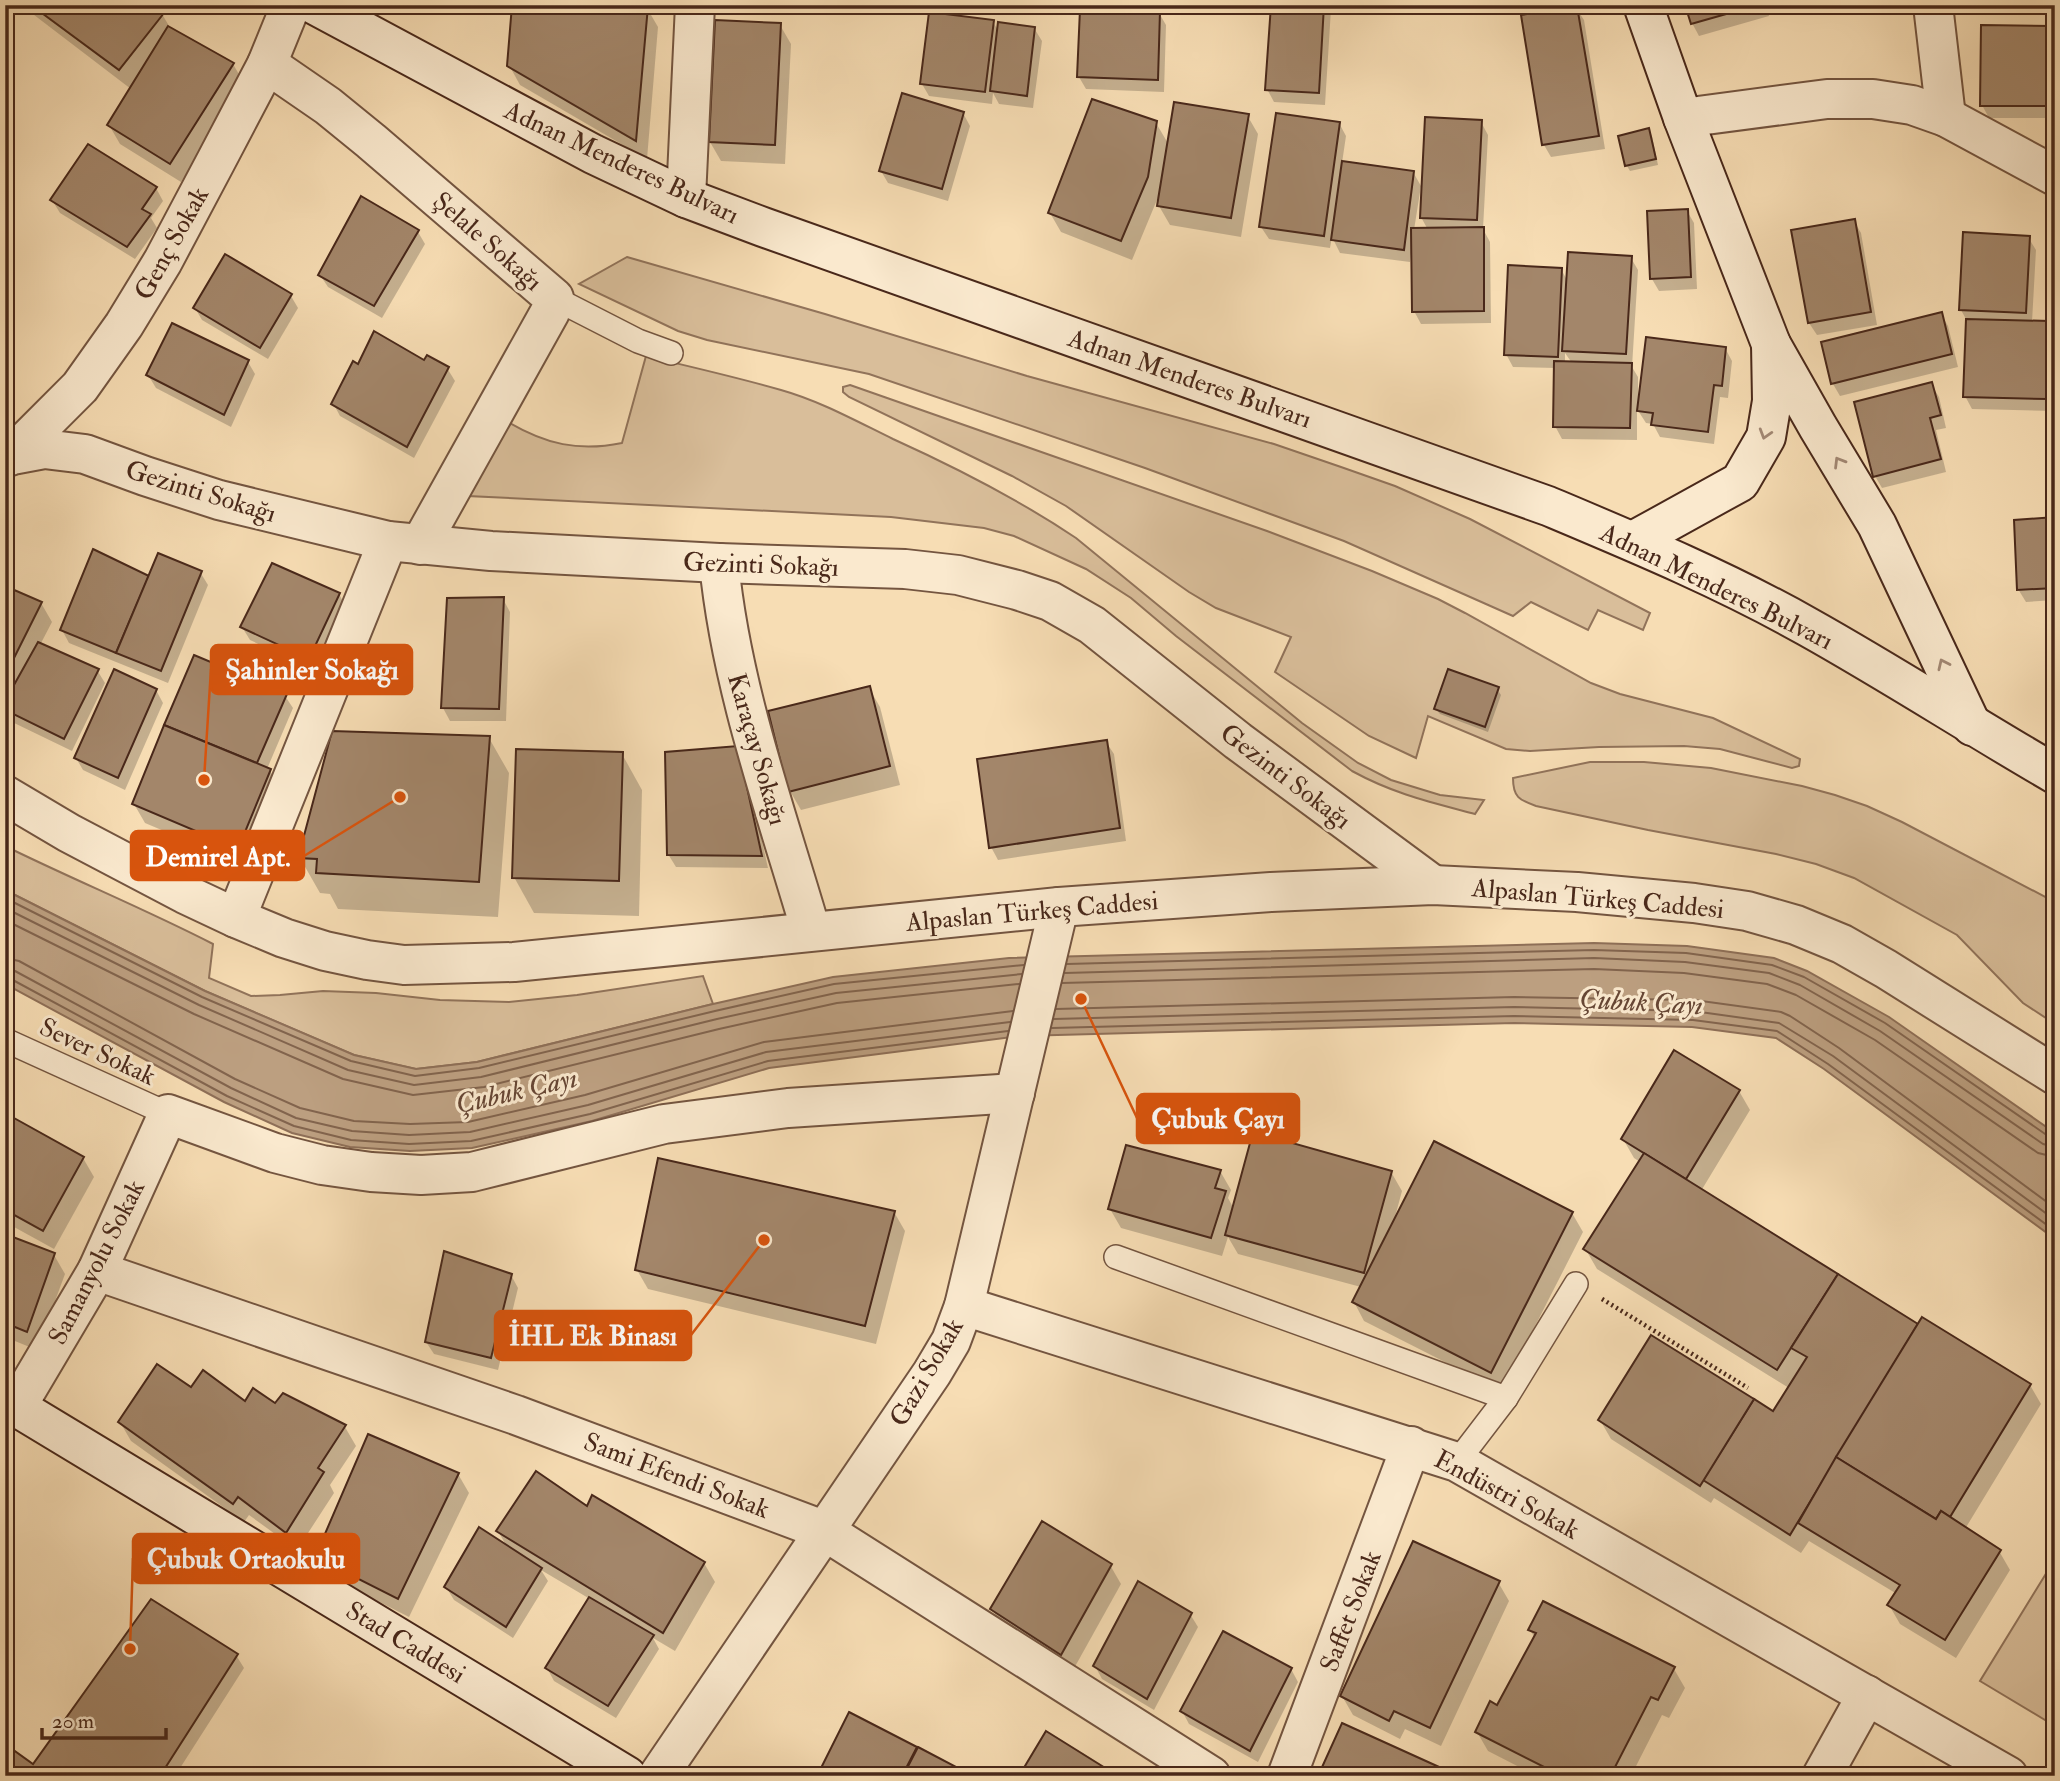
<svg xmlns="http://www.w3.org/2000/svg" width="2060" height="1781" viewBox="0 0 2060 1781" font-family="'IM FELL Double Pica',serif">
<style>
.green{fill:#d9be9a;stroke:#91735a;stroke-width:2}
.water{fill:#bc9f80;stroke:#8e6f57;stroke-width:2}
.shadow{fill:#0003;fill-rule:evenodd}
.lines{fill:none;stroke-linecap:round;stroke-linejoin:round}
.shore{stroke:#82644d;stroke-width:2}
.building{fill:#a3866a;stroke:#49281a;stroke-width:2}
.service-casing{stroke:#745540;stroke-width:26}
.minor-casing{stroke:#745540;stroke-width:42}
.tertiary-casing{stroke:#745540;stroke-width:42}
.secondary-casing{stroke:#49281a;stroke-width:42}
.path{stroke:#49281a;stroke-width:4.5;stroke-dasharray:2 3.5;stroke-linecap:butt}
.service{stroke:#fae9ce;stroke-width:23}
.minor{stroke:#fae9ce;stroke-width:38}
.tertiary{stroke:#fae9ce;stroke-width:38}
.secondary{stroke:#fae9ce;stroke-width:38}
.oneway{stroke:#a28874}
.labels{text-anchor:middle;stroke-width:6;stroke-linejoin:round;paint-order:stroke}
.street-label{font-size:26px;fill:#49281a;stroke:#fae9ce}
.water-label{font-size:28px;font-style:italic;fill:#664634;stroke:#fae9ce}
.leader{fill:none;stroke:#d8540d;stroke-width:2.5}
.callout-dot{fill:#d8540d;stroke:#fae9ce;stroke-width:2.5}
.callout{fill:#d8540d;stroke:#d8540d;stroke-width:2.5}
.callout-label{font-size:28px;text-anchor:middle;font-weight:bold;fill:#fff}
</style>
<rect width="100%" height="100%" fill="#f7ddb4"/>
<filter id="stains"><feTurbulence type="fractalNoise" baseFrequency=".00286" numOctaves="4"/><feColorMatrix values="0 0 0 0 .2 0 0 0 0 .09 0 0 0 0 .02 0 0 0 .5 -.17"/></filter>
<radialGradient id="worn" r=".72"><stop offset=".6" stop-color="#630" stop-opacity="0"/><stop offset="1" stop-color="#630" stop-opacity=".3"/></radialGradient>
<!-- green -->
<g class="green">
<path d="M627 257 825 314 1027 376 1274 444 1341 467 1395 486 1470 519 1650 613 1643 630 1598 610 1588 630 1531 602 1513 616 1344 541 1145 468 869 374 707 340 678 331 579 284Z"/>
<path d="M646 356C691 367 736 377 781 390 820 401 856 421 893 439 957 468 1018 499 1076 538L1302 723 1358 763 1391 780 1440 795 1484 800 1475 814C1430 802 1394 794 1352 771L1176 636 1131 598 1086 569 1014 536 984 528 891 517 468 496 508 422C546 444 578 452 622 443Z"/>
<path d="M850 385 1267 531 1372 571 1438 599 1465 613 1591 683 1620 694 1713 718 1800 759 1799 766 1792 768 1720 749 1684 746 1599 747 1530 751 1506 749 1428 716 1416 758 1369 736 1275 672 1291 637 1216 608 1189 592 1066 506 1012 476 849 397 843 392V387Z"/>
<path d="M1590 762H1644L1711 768 1802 786 1835 795 1867 806 1902 822 2055 902V1024L2023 1003 1957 935 1854 878 1816 864 1776 854 1648 830 1536 806C1519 800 1513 797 1513 778Z"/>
<path d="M5 846C74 880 145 909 213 944L209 978 251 996 280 995 323 991 376 993 440 1000 509 1002 577 995 703 976 713 1004 477 1062 416 1069 354 1055 205 991 5 890Z"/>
<path d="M2055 1559V1726L1980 1681Z"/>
</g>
<!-- water -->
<path class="water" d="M5 890 205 991 354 1055 416 1069 477 1062 713 1004 833 977 1009 958 1594 943 1687 946 1774 958 1807 971 1889 1017 2055 1133V1239L1824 1069 1776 1038 1692 1027 1514 1023 1020 1036 769 1068 592 1121 472 1148 410 1151 350 1147 292 1133 224 1102 5 984Z"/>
<!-- shadow -->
<g class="shadow">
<path d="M21 5H150L162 14 172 31 233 64 244 83 181 182 120 144 109 125 131 89Z"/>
<path d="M514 5H612L647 8 658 27 647 159 520 85 509 65Z"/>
<path d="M1273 5H1329L1331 9 1325 105 1274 102 1267 89Z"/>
<path d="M1687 5H1766L1769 16 1699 36 1692 23Z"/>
<path d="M1576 8 1584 20 1605 149 1551 157 1544 145 1523 17Z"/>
<path d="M1159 13 1166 25 1164 92 1086 89 1079 77Z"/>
<path d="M993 22 999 32 1034 28 1042 41 1033 108 999 104 993 93 992 104 929 96 922 84Z"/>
<path d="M780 25 791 44 785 164 721 161 710 142Z"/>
<path d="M2050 28 2055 37V118H1989L1982 105Z"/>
<path d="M963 113 970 126 948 201 888 183 881 171Z"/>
<path d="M1247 115 1258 134 1241 237 1170 225 1159 206V195L1132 260 1061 232 1050 213 1156 123 1169 145Z"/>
<path d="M1481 122 1488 135 1483 229 1490 242 1491 323 1421 324 1414 311 1413 254 1411 253 1410 262 1340 253 1332 237 1330 248 1269 239 1261 227 1339 123 1346 136 1342 163 1413 172 1421 186 1414 230H1428L1421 217Z"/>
<path d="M1649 130 1652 136 1658 165 1630 171 1627 166 1620 137Z"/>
<path d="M156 188 163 201 151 218 157 228 135 259 60 213 52 200Z"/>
<path d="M1687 211 1694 223 1697 289 1659 291 1652 279 1649 213Z"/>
<path d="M1854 221 1861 233 1877 325 1817 335 1809 323 1793 231Z"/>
<path d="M418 232 425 244 382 318 328 287 320 275Z"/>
<path d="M2028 237 2036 250 2032 322 2048 323 2055 335 2053 411 1972 409 1965 396 1967 321 1961 310Z"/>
<path d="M1631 258 1638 270 1632 367 1638 377V396L1725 348 1732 361 1728 398 1720 397 1714 444 1660 437 1653 424 1646 423 1637 409V440L1562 439 1555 426 1556 368 1513 367 1506 354 1561 269 1568 282ZM1565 353 1572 363H1565Z"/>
<path d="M291 296 298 308 268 359 202 320 195 308Z"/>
<path d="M1941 314 1948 326 1958 367 1840 396 1833 384 1823 343Z"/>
<path d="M248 362 255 374 231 427 156 388 148 375Z"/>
<path d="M425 362 447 368 455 381 414 458 340 416 333 403 359 366Z"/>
<path d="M1931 384 1939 397 1946 428 1936 430 1946 472 1882 488 1875 476Z"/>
<path d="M2055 519V600L2026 602 2018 589Z"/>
<path d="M200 572 208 585 168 683 69 643 62 630 150 578Z"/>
<path d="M5 588 41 603 52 622 40 645 97 670 105 683 72 751 10 721 5 712Z"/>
<path d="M339 594 346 607 316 671 250 640 242 627Z"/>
<path d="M503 599 510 612 506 721H450L443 708 449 600Z"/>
<path d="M195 657 285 696 293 708 267 769 270 771 281 790 249 867 145 823 134 804Z"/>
<path d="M869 688 880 707 900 785 801 810 790 791Z"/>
<path d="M1497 689 1501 695 1488 732 1440 714 1436 709Z"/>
<path d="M156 690 163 703 125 790 83 770 76 758Z"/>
<path d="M489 738 509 773 498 917 338 909 330 894 320 893 300 858Z"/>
<path d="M1106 742 1114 754 1126 841 998 860 991 847Z"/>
<path d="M622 754 642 790 639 916 534 913 514 877Z"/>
<path d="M744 761 768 868 676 867 668 854Z"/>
<path d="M1739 1091 1750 1110 1701 1191 1918 1327 2030 1385 2041 1404 1965 1529 1999 1551 2010 1570 1956 1658 1900 1624 1889 1605 1897 1594 1809 1541 1801 1553 1714 1498 1711 1503 1611 1439 1600 1420 1773 1413 1789 1388 1597 1269 1586 1250 1640 1162 1634 1158 1623 1139Z"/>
<path d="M5 1115 83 1158 94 1177 54 1249 5 1222Z"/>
<path d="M1220 1171 1231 1190 1228 1198 1234 1209 1391 1172 1402 1191 1395 1217 1396 1218 1572 1213 1583 1232 1502 1391 1364 1321 1354 1302 1361 1287 1238 1254 1228 1237 1222 1256 1121 1228 1110 1209Z"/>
<path d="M894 1212 905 1231 876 1344 648 1289 637 1270Z"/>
<path d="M5 1235 54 1255 65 1274 37 1350 5 1337Z"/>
<path d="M511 1275 518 1288 498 1370 434 1354 426 1342Z"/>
<path d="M192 1389 245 1403 276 1406 345 1427 356 1446 330 1485 334 1493 297 1550 249 1515 244 1522 131 1441 120 1422Z"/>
<path d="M458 1474 469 1493 409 1617 328 1576 317 1557Z"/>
<path d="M588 1509 704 1563 715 1582 675 1651 653 1638 659 1649 616 1718 554 1681 547 1668 590 1599 541 1570 548 1581 513 1638 454 1600 446 1587 507 1547 498 1531Z"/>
<path d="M1110 1565 1121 1584 1072 1672 1003 1628 992 1609Z"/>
<path d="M1498 1582 1509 1601 1441 1746 1405 1729 1400 1739 1353 1715 1342 1696Z"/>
<path d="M1190 1614 1198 1627 1154 1710 1102 1679 1095 1666Z"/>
<path d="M1530 1630 1674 1669 1685 1688 1669 1718 1662 1715 1631 1776H1537L1488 1751 1477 1732 1498 1707 1535 1638Z"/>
<path d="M236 1655 244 1668 175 1776H5L34 1766Z"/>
<path d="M1291 1669 1298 1682 1258 1762 1189 1724 1182 1711Z"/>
<path d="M850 1714 960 1771 963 1776H819Z"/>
</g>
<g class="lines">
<!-- shore -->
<g class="shore">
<path d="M5 898 202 997 351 1061 415 1076 479 1068 715 1011 834 984 1024 965"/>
<path d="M5 908 199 1005 348 1070 414 1085 481 1077 717 1019 836 993 1022 974"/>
<path d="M5 920 194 1014 343 1079 413 1095 484 1087 719 1029 837 1003 1019 984"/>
<path d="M5 958 19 961 235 1079 300 1108 354 1121 410 1124 468 1122 585 1095 764 1042 1013 1011"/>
<path d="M1067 964 1594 950 1686 953 1772 965 1804 977 1885 1023 2048 1136 2055 1138"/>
<path d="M5 969 15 971 231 1088 296 1118 352 1131 409 1135 470 1132 588 1105 766 1052 1010 1022"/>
<path d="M1065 973 1594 958 1685 962 1769 973 1800 985 1880 1031 2043 1144 2055 1147"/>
<path d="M5 978 11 979 227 1096 294 1126 351 1140 409 1144 471 1141 590 1114 768 1061 1008 1031"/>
<path d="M1062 983 1594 969 1684 973 1767 984 1796 995 1875 1040 2038 1153 2055 1157"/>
<path d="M1056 1009 1514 997 1694 1000 1781 1012 1790 1016 1839 1048 2055 1208"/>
<path d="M1054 1019 1514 1007 1693 1011 1779 1023 1833 1056 2055 1220"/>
<path d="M1052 1028 1514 1016 1693 1020 1777 1031 1828 1064 2055 1231"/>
</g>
</g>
<!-- building -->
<g class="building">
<path d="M31 5H153L164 13 119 70Z"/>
<path d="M512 5 648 6 636 141 507 66Z"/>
<path d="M1271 5H1324L1319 93 1265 90Z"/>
<path d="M1685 5H1758L1691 24Z"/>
<path d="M1577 6 1599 136 1542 145 1521 15Z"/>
<path d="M1080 9 1160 11 1158 80 1077 77Z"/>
<path d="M929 12 994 20 985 92 920 84Z"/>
<path d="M715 20 781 23 775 145 709 142Z"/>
<path d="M998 22 1035 27 1027 96 990 91Z"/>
<path d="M1981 25 2051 26 2050 106H1980Z"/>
<path d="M168 26 234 63 170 164 107 125Z"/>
<path d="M902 93 964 112 942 189 879 171Z"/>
<path d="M1092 99 1157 121 1148 177 1121 241 1048 213Z"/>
<path d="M1174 102 1249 114 1231 218 1157 206Z"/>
<path d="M1276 113 1340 122 1324 236 1259 227Z"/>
<path d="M1425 117 1482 120 1477 220 1420 218Z"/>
<path d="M1649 128 1656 159 1625 166 1618 136Z"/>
<path d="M88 144 157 187 142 209 151 214 127 247 50 200Z"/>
<path d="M1342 161 1414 171 1404 250 1331 240Z"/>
<path d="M361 196 419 230 374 306 318 275Z"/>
<path d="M1688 209 1691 277 1650 279 1647 211Z"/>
<path d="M1855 219 1871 312 1808 323 1791 230Z"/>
<path d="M1484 227V311L1412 312 1411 228Z"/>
<path d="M1963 232 2030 236 2026 313 1959 310Z"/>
<path d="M1568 252 1632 256 1626 354 1562 351Z"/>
<path d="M225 254 292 294 260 348 193 308Z"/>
<path d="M1508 265 1562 268 1558 357 1504 355Z"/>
<path d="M1942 312 1952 354 1831 384 1821 342Z"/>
<path d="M1966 319 2049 321 2047 399 1963 397Z"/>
<path d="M172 323 249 360 224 415 146 375Z"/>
<path d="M374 331 424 360 427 355 449 367 407 447 331 404 353 361 358 364Z"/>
<path d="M1646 337 1726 347 1722 386 1714 385 1708 432 1651 425 1653 413 1637 411Z"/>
<path d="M1554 361 1632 363 1630 428 1553 427Z"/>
<path d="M1932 382 1941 415 1930 418 1941 459 1873 477 1854 402Z"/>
<path d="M2055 517V588L2017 590 2014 520Z"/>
<path d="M93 549 149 576 116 653 60 630Z"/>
<path d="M158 553 202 571 161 671 116 653Z"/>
<path d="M272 563 340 593 309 659 240 627Z"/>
<path d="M5 586 42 602 5 676Z"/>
<path d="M504 597 499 709 441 708 447 598Z"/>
<path d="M38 642 99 669 64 739 5 710V701Z"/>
<path d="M194 655 287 694 257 763 164 725Z"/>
<path d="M114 669 157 689 118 778 74 758Z"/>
<path d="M1448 669 1499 687 1485 727 1434 709Z"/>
<path d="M870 686 890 766 788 792 768 711Z"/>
<path d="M164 725 271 769 238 849 132 804Z"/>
<path d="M332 731 490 736 479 882 316 873 317 859 298 858Z"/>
<path d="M1107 740 1120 828 989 848 977 759Z"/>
<path d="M738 746 762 856 667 855 665 752Z"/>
<path d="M516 749 623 752 619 881 512 878Z"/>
<path d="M1674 1050 1740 1090 1686 1179 1621 1139Z"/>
<path d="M5 1113 84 1157 43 1231 5 1210Z"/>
<path d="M1253 1132 1392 1171 1364 1273 1225 1235Z"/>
<path d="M1434 1141 1573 1212 1491 1373 1352 1302Z"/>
<path d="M1126 1145 1221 1170 1215 1188 1226 1191 1211 1238 1108 1209Z"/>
<path d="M1644 1153 1838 1274 1777 1370 1583 1249Z"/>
<path d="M658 1158 895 1211 865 1326 635 1270Z"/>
<path d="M5 1234 55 1253 27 1332 5 1323Z"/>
<path d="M444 1251 512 1274 491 1358 425 1342Z"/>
<path d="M1838 1274 1918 1324 1790 1535 1703 1480 1754 1399 1773 1411 1807 1357 1791 1348Z"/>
<path d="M1922 1317 2031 1384 1950 1517 1941 1511 1936 1519 1836 1457Z"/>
<path d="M1651 1335 1754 1399 1700 1486 1598 1420Z"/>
<path d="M157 1364 191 1387 203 1370 245 1401 253 1388 275 1403 283 1393 346 1425 318 1468 324 1472 286 1533 238 1497 233 1504 118 1422Z"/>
<path d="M368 1434 459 1473 398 1599 315 1557Z"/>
<path d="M1836 1457 1936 1519 1941 1511 2001 1550 1945 1640 1887 1605 1900 1585 1798 1523Z"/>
<path d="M536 1471 587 1506 592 1495 705 1562 663 1633 496 1531Z"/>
<path d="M1042 1521 1112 1564 1061 1655 990 1609Z"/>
<path d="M479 1527 542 1568 506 1627 444 1587Z"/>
<path d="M1413 1541 1500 1581 1430 1728 1394 1711 1389 1721 1340 1696Z"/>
<path d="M1138 1581 1192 1613 1147 1699 1093 1666Z"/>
<path d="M589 1597 654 1635 608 1706 545 1668Z"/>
<path d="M151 1599 238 1654 160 1776H5V1744L33 1764Z"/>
<path d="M1543 1601 1675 1667 1658 1700 1651 1697 1615 1767 1622 1771 1620 1776H1562L1475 1732 1490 1701 1497 1705 1536 1633 1528 1630Z"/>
<path d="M1223 1631 1292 1668 1250 1751 1180 1711Z"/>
<path d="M849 1712 917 1747 902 1776H817Z"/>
<path d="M1342 1723 1459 1776H1318Z"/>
<path d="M1046 1731 1118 1776H1019Z"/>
<path d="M918 1747 962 1770 958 1776H903Z"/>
</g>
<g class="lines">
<defs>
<g id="service">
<path d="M554 298 638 341 671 353"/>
<path d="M5 1040 168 1114"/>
<path d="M1116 1257 1506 1398"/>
<path d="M1457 1462 1506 1398 1576 1284"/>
</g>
<g id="minor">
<path d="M1933 5 1946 117"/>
<path d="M267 64 328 106 371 141 554 298 550 312 420 545"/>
<path d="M686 198 695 5"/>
<path d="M12 455 80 387 124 325 163 261 216 161 267 64 291 5"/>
<path d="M5 458 12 455 44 449 85 454 145 476 219 500 388 541 491 551 719 563 905 569 958 575 1017 590 1050 601 1092 625 1238 741 1433 885"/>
<path d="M719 563C731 688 776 811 811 931"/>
<path d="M236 918 388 541"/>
<path d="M97 1271 516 1415 823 1530 1211 1776"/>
<path d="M964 1306 1457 1462 2008 1776"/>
<path d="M17 1406 97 1271 168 1114 275 1153 322 1165 371 1172 421 1175 472 1172 664 1124 788 1108 1015 1093"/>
<path d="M658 1776 932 1373 951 1341 964 1306 1059 907"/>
<path d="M1287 1776 1411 1446"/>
<path d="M1822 1776 1867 1695"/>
</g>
<g id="tertiary">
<path d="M1683 118 1827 99H1873L1912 105 1946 117 2055 176"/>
<path d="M5 795 69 833 185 894 236 918 284 938 325 951 367 960 404 965 514 962 1059 907 1271 892 1433 885 1577 892 1694 903 1747 911 1796 925 1842 944 1886 969 2055 1075"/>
</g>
<g id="secondary">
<path d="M315 5 593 154 686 198 763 227 1548 506C1636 543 1725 580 1808 627 1892 674 1972 726 2055 774"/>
<path d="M1643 5 1683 118 1771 344"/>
<path d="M1633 541 1740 482 1766 437 1772 401 1771 344 1818 427 1877 525 1972 726"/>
<path d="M5 1400 627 1776"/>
</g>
</defs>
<!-- service casing -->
<use href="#service" class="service-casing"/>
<!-- minor casing -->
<use href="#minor" class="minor-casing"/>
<!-- tertiary casing -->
<use href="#tertiary" class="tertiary-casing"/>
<!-- secondary casing -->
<use href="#secondary" class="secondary-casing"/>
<!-- path -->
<path class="path" d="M1602 1299 1748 1388"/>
<!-- service -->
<use href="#service" class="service"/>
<!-- minor -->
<use href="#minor" class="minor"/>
<!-- tertiary -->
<use href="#tertiary" class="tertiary"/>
<!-- secondary -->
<use href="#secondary" class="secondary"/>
</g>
<!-- one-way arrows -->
<defs><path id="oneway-chevron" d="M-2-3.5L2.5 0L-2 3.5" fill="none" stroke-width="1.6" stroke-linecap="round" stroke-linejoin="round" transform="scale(1.75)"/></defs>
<g class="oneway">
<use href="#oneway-chevron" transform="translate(1765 434) rotate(107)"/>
<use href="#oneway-chevron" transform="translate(1839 462) rotate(-121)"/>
<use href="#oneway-chevron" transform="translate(1943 664) rotate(-115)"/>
</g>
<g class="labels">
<!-- street labels -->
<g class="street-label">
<text transform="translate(622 162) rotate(25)" y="9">Adnan Menderes Bulvarı</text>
<text transform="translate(488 241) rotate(41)" y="9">Şelale Sokağı</text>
<text transform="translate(171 243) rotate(-61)" y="9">Genç Sokak</text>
<text transform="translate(1190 378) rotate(19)" y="9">Adnan Menderes Bulvarı</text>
<text transform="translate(201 491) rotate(17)" y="9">Gezinti Sokağı</text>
<text transform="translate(761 564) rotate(2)" y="9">Gezinti Sokağı</text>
<text transform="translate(1717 586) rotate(26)" y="9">Adnan Menderes Bulvarı</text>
<text transform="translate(758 749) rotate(74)" y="9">Karaçay Sokağı</text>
<text transform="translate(1286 776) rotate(37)" y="9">Gezinti Sokağı</text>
<text transform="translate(1598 898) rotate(5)" y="9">Alpaslan Türkeş Caddesi</text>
<text transform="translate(1032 911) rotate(-5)" y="9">Alpaslan Türkeş Caddesi</text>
<text transform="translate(98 1051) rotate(25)" y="9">Sever Sokak</text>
<text transform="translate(96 1262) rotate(-63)" y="9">Samanyolu Sokak</text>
<text transform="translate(926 1372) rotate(-60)" y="9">Gazi Sokak</text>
<text transform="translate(677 1475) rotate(21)" y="9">Sami Efendi Sokak</text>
<text transform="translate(1507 1494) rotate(28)" y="9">Endüstri Sokak</text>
<text transform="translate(1350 1611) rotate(-69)" y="9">Saffet Sokak</text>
<text transform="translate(406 1642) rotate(31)" y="9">Stad Caddesi</text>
</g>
<!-- water labels -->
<g class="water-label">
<text transform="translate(1641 1001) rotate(3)" y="10">Çubuk Çayı</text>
<text transform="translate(516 1090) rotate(-13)" y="10">Çubuk Çayı</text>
</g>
</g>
<!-- callouts -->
<path class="leader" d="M204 780L211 669M400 797L304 856M1081 999L1137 1118M764 1240L691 1335M130 1649L133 1558"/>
<g class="callout-dot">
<circle cx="204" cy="780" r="7"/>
<circle cx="400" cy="797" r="7"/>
<circle cx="1081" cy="999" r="7"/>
<circle cx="764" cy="1240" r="7"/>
<circle cx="130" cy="1649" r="7"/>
</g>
<g class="callout">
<rect x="211" y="645" width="201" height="49" rx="7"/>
<rect x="131" y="831" width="173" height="49" rx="7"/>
<rect x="1137" y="1094" width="162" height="49" rx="7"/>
<rect x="495" y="1311" width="196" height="49" rx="7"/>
<rect x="133" y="1534" width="226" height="49" rx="7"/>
</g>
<g class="callout-label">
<text x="312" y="679">Şahinler Sokağı</text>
<text x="218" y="866">Demirel Apt.</text>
<text x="1218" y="1128">Çubuk Çayı</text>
<text x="593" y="1345">İHL Ek Binası</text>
<text x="246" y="1568">Çubuk Ortaokulu</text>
</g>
<!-- margin -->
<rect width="2060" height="1781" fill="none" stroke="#f7ddb4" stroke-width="28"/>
<rect x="7" y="7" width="2046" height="1767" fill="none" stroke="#49281a" stroke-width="3.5"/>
<rect x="14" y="14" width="2032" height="1753" fill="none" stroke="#49281a" stroke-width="2"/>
<!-- scale -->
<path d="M42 1728v10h124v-10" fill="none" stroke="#49281a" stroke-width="3.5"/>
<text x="52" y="1728" font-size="21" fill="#49281a" stroke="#fae9ce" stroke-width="5" paint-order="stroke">20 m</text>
<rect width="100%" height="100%" filter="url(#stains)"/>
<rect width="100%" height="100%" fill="url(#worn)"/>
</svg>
